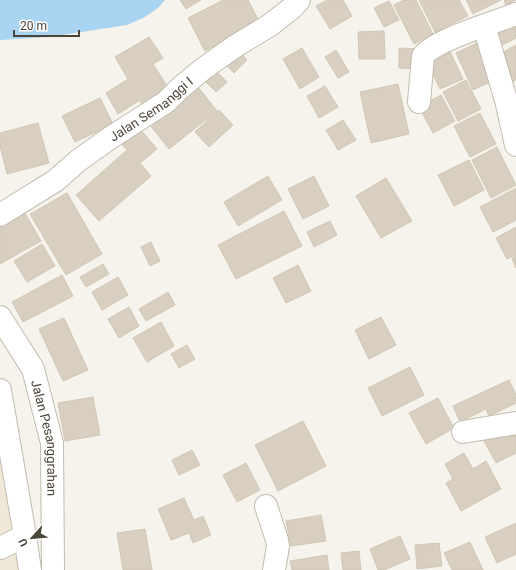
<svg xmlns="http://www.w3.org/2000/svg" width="516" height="570" viewBox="0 0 516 570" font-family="Roboto,sans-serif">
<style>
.education{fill:#efe8d6}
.water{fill:#a9d4f2}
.building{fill:#d8cfc1;stroke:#d3c7b4}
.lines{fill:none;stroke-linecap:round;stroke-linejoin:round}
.minor-casing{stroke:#c2bbae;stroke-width:24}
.minor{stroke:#fff;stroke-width:22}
.labels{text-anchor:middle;stroke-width:4;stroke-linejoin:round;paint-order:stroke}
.street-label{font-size:13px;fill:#4b4439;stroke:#fff}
</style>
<rect width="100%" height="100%" fill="#f6f3ec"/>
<!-- education -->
<path class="education" d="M0 390 30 570H0Z"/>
<!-- water -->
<path class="water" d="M0 0H165L158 8 145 17 127 25 49 37 0 40Z"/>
<!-- building -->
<g class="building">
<path d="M180 0H201L186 9Z"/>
<path d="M223 0H248L260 23 205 51 188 18Z"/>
<path d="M327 0H343L352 16 330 29 316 6Z"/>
<path d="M404 0H416L433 34 414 44 394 5Z"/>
<path d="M419 0H459L468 16 435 32Z"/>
<path d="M466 0H501L473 14Z"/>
<path d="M504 0H516L506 5Z"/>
<path d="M389 1 399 20 384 27 374 8Z"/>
<path d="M516 21V38L496 48 489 35Z"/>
<path d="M384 31 385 59H359L358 32Z"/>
<path d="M149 37 163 58 153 64 169 89 142 105 140 100 118 114 106 93 128 79 115 57Z"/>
<path d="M477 43 494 80 473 90 456 53Z"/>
<path d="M447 45 463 79 440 89 424 56Z"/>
<path d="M516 45V80L510 83 496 56Z"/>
<path d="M236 48 247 60 234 73 222 61Z"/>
<path d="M302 48 319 77 300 89 283 59Z"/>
<path d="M399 48 421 49 420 69 399 68Z"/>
<path d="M336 50 349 72 338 78 325 57Z"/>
<path d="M212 67 227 82 216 92 201 77Z"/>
<path d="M466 80 481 109 458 121 443 92Z"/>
<path d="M194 82 217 111 169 149 146 120Z"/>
<path d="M398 84 409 134 371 143 360 92Z"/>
<path d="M325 86 338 107 319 118 307 96Z"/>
<path d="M441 95 455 121 433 133 419 107Z"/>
<path d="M100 98 113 124 75 142 62 116Z"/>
<path d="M219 110 233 125 209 147 195 132Z"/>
<path d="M480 113 496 144 470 157 454 126Z"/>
<path d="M343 120 356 140 338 150 326 130Z"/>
<path d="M134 122 157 149 140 163 151 176 99 221 76 195 127 150 116 138Z"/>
<path d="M38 123 49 163 7 174 0 146V133Z"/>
<path d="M497 147 516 185 491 198 472 160Z"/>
<path d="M469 160 484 190 454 206 438 175Z"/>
<path d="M268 176 282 200 238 226 224 202Z"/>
<path d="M314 176 329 206 303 219 288 189Z"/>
<path d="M386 178 412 221 381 238 356 196Z"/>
<path d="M516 188V220L493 232 480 207Z"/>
<path d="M67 193 102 254 66 275 30 214Z"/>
<path d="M22 208 41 241 0 264V220Z"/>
<path d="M284 211 302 246 236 279 218 245Z"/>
<path d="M330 221 337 235 314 247 307 232Z"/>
<path d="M516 227V255L507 259 496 238Z"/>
<path d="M151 242 160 261 150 266 141 247Z"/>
<path d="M42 244 55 266 27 282 14 261Z"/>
<path d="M516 256V268L512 259Z"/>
<path d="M103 264 109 274 86 287 80 277Z"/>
<path d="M298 265 311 291 286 303 273 278Z"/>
<path d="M62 275 73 296 23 322 12 302Z"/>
<path d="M118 277 128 295 102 310 92 292Z"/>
<path d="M168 292 175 305 146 321 139 309Z"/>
<path d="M129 307 139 326 119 338 108 319Z"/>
<path d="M381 317 396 345 369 359 355 330Z"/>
<path d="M64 318 88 370 63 381 39 329Z"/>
<path d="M161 322 174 346 147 362 133 338Z"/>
<path d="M187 345 195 359 179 368 171 354Z"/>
<path d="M410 367 424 395 382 416 368 388Z"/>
<path d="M509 380 516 395V403L489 416 486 409 460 422 453 406Z"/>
<path d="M93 397 100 435 65 441 58 403Z"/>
<path d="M438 398 454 428 426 444 409 413Z"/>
<path d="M303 421 326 466 278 491 255 445Z"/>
<path d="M516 425V453L496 463 484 441Z"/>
<path d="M192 450 200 465 179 475 172 460Z"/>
<path d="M464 453 473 469 486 461 501 489 461 511 446 483 453 479 445 464Z"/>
<path d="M246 463 260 490 237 502 223 475Z"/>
<path d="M184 498 194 520 203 516 211 535 193 543 189 533 171 540 158 509Z"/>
<path d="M321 515 326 541 291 546 286 521Z"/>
<path d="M516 523V554L497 563 485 537Z"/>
<path d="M145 529 152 570H123L117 533Z"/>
<path d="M400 536 410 559 384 570H378L370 549Z"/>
<path d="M470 542 483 570H452L444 553Z"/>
<path d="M439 543 442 566 417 569 415 545Z"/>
<path d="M359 551 361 570H343L341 553Z"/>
<path d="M327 555 329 570H292L290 561Z"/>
</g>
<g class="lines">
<defs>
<g id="minor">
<path d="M484 26 506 100 516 145"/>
<path d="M419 102 423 56C434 40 496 22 516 14"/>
<path id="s1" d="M0 215 55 181 79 160 110 138 166 102 180 88 203 69 234 47 270 25 293 7 299 0"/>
<path id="s2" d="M0 317 33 369 52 443 53 570"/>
<path d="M0 390 25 536 30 570"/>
<path d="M463 432 516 423"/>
<path d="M266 506 277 540 278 546 274 570"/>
<path d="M0 548 25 536"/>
</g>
</defs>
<!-- minor casing -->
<use href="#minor" class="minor-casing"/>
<!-- minor -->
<use href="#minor" class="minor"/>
</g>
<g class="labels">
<!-- street labels -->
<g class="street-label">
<text dy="5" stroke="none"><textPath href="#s1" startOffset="185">Jalan Semanggi I</textPath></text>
<text dy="5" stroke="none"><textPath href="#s2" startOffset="132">Jalan Pesanggrahan</textPath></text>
</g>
</g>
<!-- north arrow -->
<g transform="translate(32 538) rotate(243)" stroke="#ffffff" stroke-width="3" paint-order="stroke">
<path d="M0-3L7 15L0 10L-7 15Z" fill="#4b4439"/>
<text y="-6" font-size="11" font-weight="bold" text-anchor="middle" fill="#4b4439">U</text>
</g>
<!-- scale -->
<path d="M14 30v6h65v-6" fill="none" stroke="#4b4439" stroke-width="2"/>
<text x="20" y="30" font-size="12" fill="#4b4439" stroke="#ffffff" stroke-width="3" paint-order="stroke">20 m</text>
</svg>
